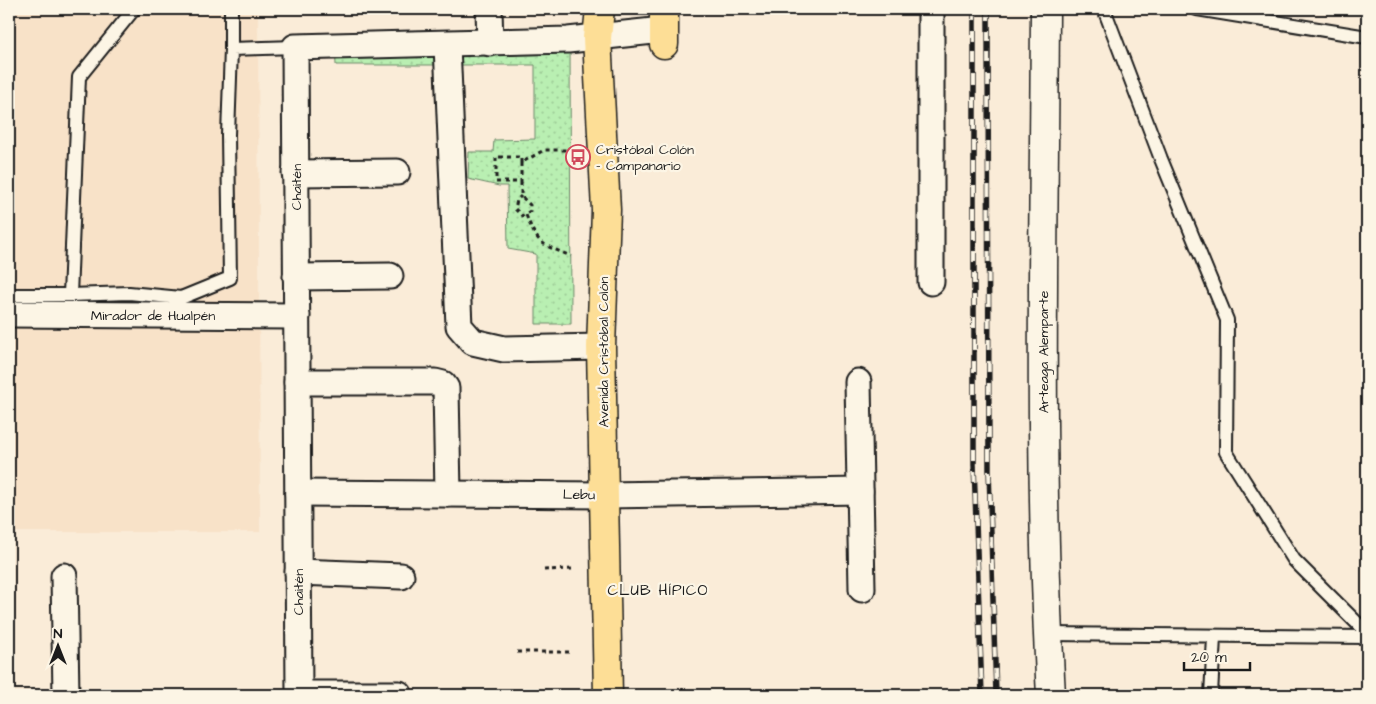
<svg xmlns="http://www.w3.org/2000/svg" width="1376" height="704" viewBox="0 0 1376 704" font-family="'Architects Daughter',sans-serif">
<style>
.built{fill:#f8e2c8}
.grass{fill:url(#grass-dots);stroke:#6a8667}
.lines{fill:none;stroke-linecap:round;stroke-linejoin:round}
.service-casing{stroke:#1c1c1c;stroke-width:16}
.minor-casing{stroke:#1c1c1c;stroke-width:29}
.secondary-casing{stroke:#1c1c1c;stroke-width:31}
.primary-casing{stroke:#1c1c1c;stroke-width:31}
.path{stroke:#1c1c1c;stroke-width:3;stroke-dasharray:4 4;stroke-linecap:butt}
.service{stroke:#fcf5e5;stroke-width:12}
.minor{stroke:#fcf5e5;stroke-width:25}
.secondary{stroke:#fcf5e5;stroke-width:28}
.primary{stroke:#fdde96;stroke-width:28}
.rail-casing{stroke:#1c1c1c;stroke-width:5.5}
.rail{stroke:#fcf5e5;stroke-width:4;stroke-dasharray:11;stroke-linecap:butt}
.labels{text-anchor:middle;stroke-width:4.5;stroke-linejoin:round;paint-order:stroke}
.poi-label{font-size:14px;fill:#1c1c1c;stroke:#fcf5e5;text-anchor:start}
.street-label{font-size:14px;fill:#1c1c1c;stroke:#fcf5e5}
.neighbourhood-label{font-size:15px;letter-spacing:1px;fill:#1c1c1c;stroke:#fcf5e5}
</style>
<defs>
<pattern id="grass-dots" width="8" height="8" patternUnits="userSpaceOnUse" patternTransform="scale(1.25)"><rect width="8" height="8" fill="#b9efb2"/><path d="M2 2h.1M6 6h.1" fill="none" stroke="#9ecc98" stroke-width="1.8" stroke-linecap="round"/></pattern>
</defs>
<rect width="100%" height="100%" fill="#faecd8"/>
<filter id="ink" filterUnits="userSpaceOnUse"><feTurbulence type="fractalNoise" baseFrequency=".02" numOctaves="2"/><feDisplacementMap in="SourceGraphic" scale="10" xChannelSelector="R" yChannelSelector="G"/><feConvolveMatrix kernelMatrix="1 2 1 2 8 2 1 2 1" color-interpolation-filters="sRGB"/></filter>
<g filter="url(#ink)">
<!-- built -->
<path class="built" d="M9 9H258L260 532H9Z"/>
<!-- grass -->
<path class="grass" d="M570 43 571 324H536V254L508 249 507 186H499L468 179 469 152H493L494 140 535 139V65H336L335 44Z"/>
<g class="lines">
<defs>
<g id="service">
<path d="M134 9 79 77 70 295 129 293 181 298 230 278 228 135 231 49 295 47"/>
<path d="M1104 9 1161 159 1227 320 1226 452 1294 560 1367 633"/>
<path d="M1197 9 1367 37"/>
<path d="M231 49V9"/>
<path d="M9 295H70"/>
<path d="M1047 634 1367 637"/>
<path d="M1211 695 1214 637"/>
</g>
<g id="minor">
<path d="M489 9 490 43"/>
<path d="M931 9V282"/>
<path d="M447 45 459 326 473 342 504 349 601 347"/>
<path d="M295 173 397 172"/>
<path d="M296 277 390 276"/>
<path d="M9 314 297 316"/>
<path d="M297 382H435L443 384 446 388 448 494"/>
<path d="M858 382 862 589"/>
<path d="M298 493 605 495 860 491"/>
<path d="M298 572 401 576"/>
<path d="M64 576 66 695"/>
<path d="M299 694H399"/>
<path d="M299 695 295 47 568 40 663 30"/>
</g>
<path id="secondary" d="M1045 9C1044 237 1038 467 1051 695"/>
<g id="primary">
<path d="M600 9 597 38 606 210 601 347 608 695"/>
<path d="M664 9V44"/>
</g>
</defs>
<!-- service casing -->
<use href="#service" class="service-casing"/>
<!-- minor casing -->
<use href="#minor" class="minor-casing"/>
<!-- secondary casing -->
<use href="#secondary" class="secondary-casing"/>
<!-- primary casing -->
<use href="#primary" class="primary-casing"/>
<!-- path -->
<g class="path">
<path d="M521 163V182H496V157H521V163L544 150H571"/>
<path d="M521 182V196L530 205V211L522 216 515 209 517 200 521 196"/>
<path d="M526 215C538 245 541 244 571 256"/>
<path d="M544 570 573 569"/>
<path d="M517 652H573"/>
</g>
<!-- service -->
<use href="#service" class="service"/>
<!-- minor -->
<use href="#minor" class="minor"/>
<!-- secondary -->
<use href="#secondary" class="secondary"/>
<!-- primary -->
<use href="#primary" class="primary"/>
<defs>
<g id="rail">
<path d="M974 9V464L982 695"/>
<path d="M988 9 989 470 996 695"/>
</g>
</defs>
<!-- rail casing -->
<use href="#rail" class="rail-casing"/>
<!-- rail -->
<use href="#rail" class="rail"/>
</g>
</g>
<!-- icons -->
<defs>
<symbol id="bus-ring" viewBox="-11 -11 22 22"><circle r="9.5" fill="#fcf5e5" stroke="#d1495b" stroke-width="1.5"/><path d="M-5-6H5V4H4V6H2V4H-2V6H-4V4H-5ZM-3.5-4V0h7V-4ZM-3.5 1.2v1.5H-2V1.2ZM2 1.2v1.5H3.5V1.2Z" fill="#d1495b"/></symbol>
</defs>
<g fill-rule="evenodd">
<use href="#bus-ring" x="564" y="143" width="28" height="28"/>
</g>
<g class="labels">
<!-- poi labels -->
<g class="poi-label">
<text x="596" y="154">Cristóbal Colón<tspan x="596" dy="16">- Campanario</tspan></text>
</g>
<!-- street labels -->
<g class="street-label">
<text transform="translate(296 187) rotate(-90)" y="5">Chaitén</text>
<text x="153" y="320">Mirador de Hualpén</text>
<text transform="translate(603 352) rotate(-90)" y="5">Avenida Cristóbal Colón</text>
<text transform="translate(1043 352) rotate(-90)" y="5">Arteaga Alemparte</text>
<text transform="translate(579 494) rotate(1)" y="5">Lebu</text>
<text transform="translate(298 592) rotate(-90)" y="5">Chaitén</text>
</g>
<!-- neighbourhood labels -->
<g class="neighbourhood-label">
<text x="658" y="595">CLUB HÍPICO</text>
</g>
</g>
<!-- margin -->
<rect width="1376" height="704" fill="none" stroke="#fcf5e5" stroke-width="30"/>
<rect x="15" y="15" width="1346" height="674" fill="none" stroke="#1c1c1c" stroke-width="2" filter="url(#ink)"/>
<!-- north arrow -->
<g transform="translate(58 646)" stroke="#fcf5e5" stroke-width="4" paint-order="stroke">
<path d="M0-4L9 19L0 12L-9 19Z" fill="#1c1c1c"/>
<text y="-8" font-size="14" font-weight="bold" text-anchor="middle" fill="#1c1c1c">N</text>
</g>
<!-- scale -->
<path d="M1184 662v8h66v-8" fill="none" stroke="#1c1c1c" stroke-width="2.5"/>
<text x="1191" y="662" font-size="15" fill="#1c1c1c" stroke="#fcf5e5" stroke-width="4" paint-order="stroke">20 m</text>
</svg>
